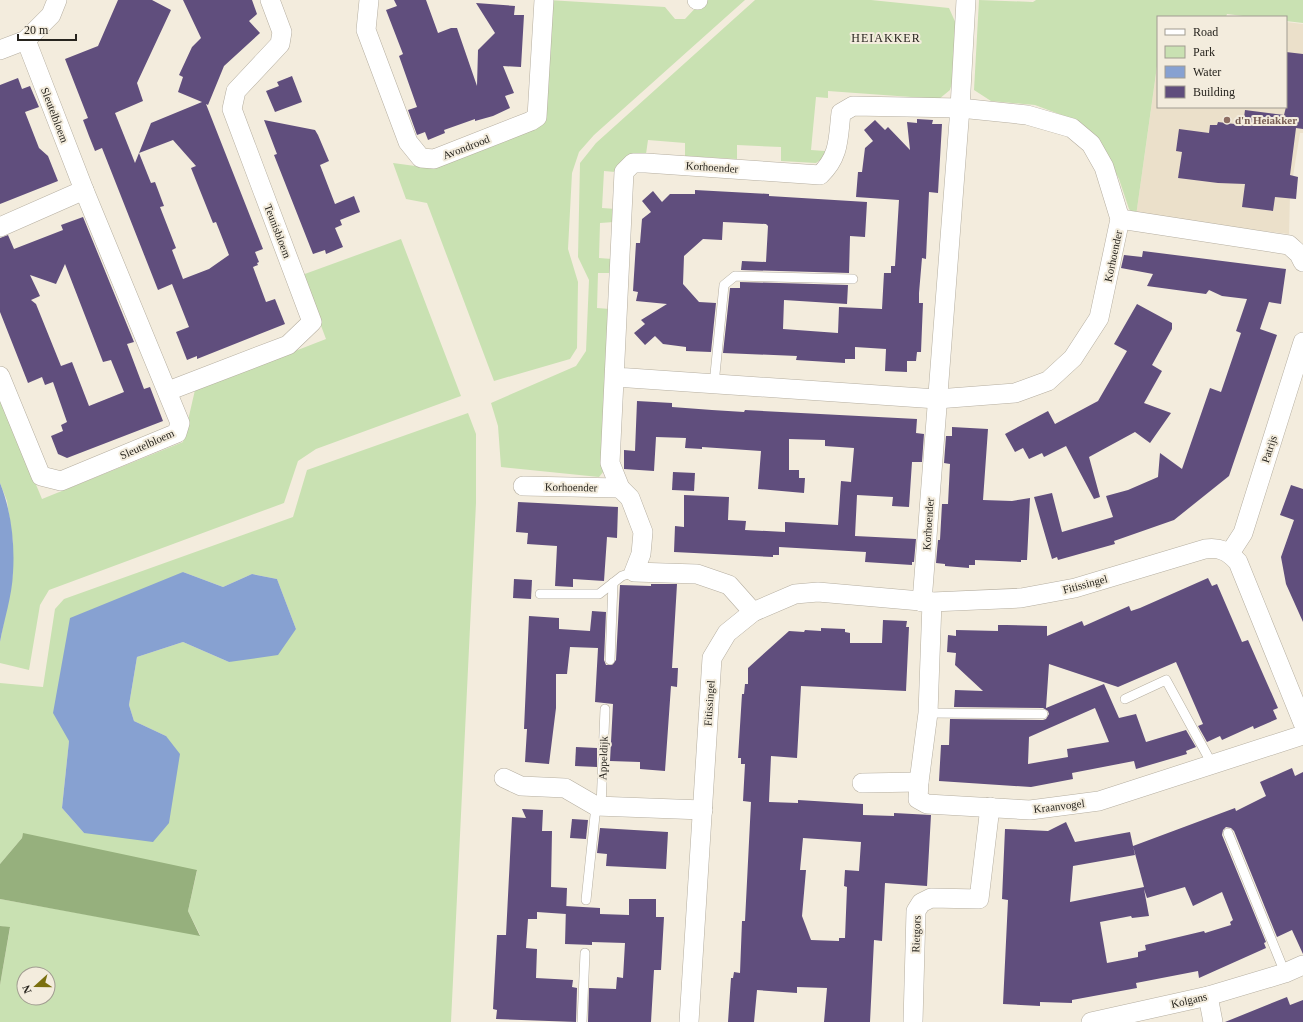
<svg xmlns="http://www.w3.org/2000/svg" width="1303" height="1022" viewBox="0 0 1303 1022" font-family="'Times New Roman',serif">
<style>
.built{fill:#ebe0ca}
.green{fill:#c9e1b2;fill-rule:evenodd}
.forest{fill:#96b07d}
.water{fill:#87a1d1}
.building{fill:#604e7d;fill-rule:evenodd}
.lines{fill:none;stroke-linecap:round;stroke-linejoin:round}
.lane-casing{stroke:#b5aea0;stroke-width:10}
.street-casing{stroke:#b5aea0;stroke-width:20}
.lane{stroke:#fff;stroke-width:9}
.street{stroke:#fff;stroke-width:19}
.education-dot{fill:#8d6e63;stroke:#f3ecdd;stroke-width:1.5}
.labels{text-anchor:middle;stroke-width:4;stroke-linejoin:round;paint-order:stroke}
.street-label{font-size:11px;fill:#27241e;stroke:#f3ecdd}
.education-label{font-size:11px;font-weight:bold;fill:#785e54;stroke:#f3ecdd;text-anchor:start}
.neighbourhood-label{font-size:12px;letter-spacing:1px;fill:#27241e;stroke:#f3ecdd}
</style>
<rect width="100%" height="100%" fill="#f3ecdd"/>
<!-- built -->
<path class="built" d="M1286 22 1303 24V133H1300L1290 195 1289 234 1136 216 1158 60V107H1286Z"/>
<!-- green -->
<g class="green">
<path d="M548 0 665 7 675 19H685L703 0H745L594 135 579 152 572 173 568 249 578 282 577 348 570 359 494 381 427 203 406 199 393 163 430 168 542 121Z"/>
<path d="M755 0H871L949 8 957 26 955 73 950 90 939 99 828 91V98L816 97 811 150 825 151V156L816 163 781 161V147L737 145V159L685 156V143L648 140 646 154 615 172 604 171 602 208 616 209 614 222 600 223 599 258 612 259V273H598L597 308 610 309 604 471 599 477 501 467 498 426 491 403 576 366 586 351 589 280 578 257 580 163 596 143Z"/>
<path d="M979 0 1033 2 1036 0H1303V23L1286 21V17H1251L1227 14 1226 17H1158V59L1136 216 1129 209 1119 179 1100 143 1067 117 1035 105 991 101 974 90Z"/>
<path d="M401 239 461 396 316 449 298 461 284 503 49 590 40 605 29 670 0 663V642L13 573V543L7 501 0 483V398L42 499 183 442 195 390 326 339 302 275Z"/>
<path d="M468 413 476 434V503L451 1022H0V985L10 928 0 926V899L200 935 188 911 197 871 23 834 22 838 0 864V683L43 687 55 609 64 599 293 517 307 470ZM183 572 223 587 252 574 277 579 296 629 229 662 183 642 137 657 129 705 134 721 166 736 84 833 62 808 69 741ZM24 974H48V998H24Z"/>
</g>
<!-- forest -->
<g class="forest">
<path d="M23 833 197 870 188 911 200 936 0 899V864L22 838Z"/>
<path d="M0 926 10 927 0 985Z"/>
</g>
<!-- water -->
<g class="water">
<path d="M0 483C11 510 15 543 13 573 12 596 4 620 0 642Z"/>
<path d="M183 572 223 587 252 574 277 579 296 629 278 655 229 662 183 642 137 657 129 705 134 721 166 736 180 754 169 823 153 842 84 833 62 808 69 741 53 713 70 618Z"/>
</g>
<!-- building -->
<g class="building">
<path d="M118 0H152L171 10 137 83 143 101 115 113 135 163 139 153 151 183 155 182 164 206 160 207 176 248 172 250 183 279 209 269 229 255 216 222 213 223 191 168 196 166 173 140 139 153 151 123 202 102 178 92 183 77 179 75 192 47 201 38 183 0H252L257 14 249 21 260 33 224 66 208 105 206 104 263 249 255 252 259 262 257 263 258 265 253 267 266 302 275 299 285 324 197 359V356L187 360 176 332 189 327 172 284 158 290 102 148 95 151 89 136 83 120 88 118 65 59 98 46Z"/>
<path d="M394 0H426L438 33 451 28H457L477 86 478 50 495 33 476 3 515 6 514 15H524L521 67 503 66 514 93 505 96 510 108 493 116 475 121V119L444 130 445 133 428 140 425 132 417 135 408 110 417 107 399 56 403 54 386 10 397 6Z"/>
<path d="M1286 52 1303 54V129L1296 128 1290 175 1298 177 1296 199 1275 197 1273 211 1242 207 1245 184 1218 183 1178 178 1182 152 1176 151 1179 129 1209 133 1210 125H1217L1218 122 1243 125 1245 110 1284 115 1286 107Z"/>
<path d="M292 76 302 102 275 112 266 91 279 86 277 82Z"/>
<path d="M18 78 22 89 30 86 39 107 25 112 39 148 48 156 58 181 0 204V85Z"/>
<path d="M917 119 933 120 932 124H942L938 193 929 192 926 259 922 258 919 293V303H923L922 327 921 352H917L916 361H907V372L885 371 886 349 855 347V359H845V363L796 360 797 356 723 353 730 288H740V282L848 285 847 304 784 300 783 329 838 333 839 307 882 309 884 273H891V266H895L899 200 856 197 858 172H862L865 148 873 141 864 130 875 120 885 130 888 127 910 150 907 122 917 123Z"/>
<path d="M264 120 315 130 318 135 329 161 320 165 335 204 354 196 360 212 340 220 342 225 335 228 343 247 326 254 325 250 313 254 274 155 277 154Z"/>
<path d="M695 190 769 194V196L867 202 865 237 850 236 849 273 741 270 742 261 766 262 768 226 766 224 723 222 722 240 703 239 684 256 683 284 699 302 716 303 711 352 686 351V347L663 344 655 336 645 345 634 333 645 324 641 320 667 304 636 301 638 292 633 291 636 243H640L642 219 651 212 642 201 653 191 662 202 670 194H695Z"/>
<path d="M83 217 134 342 127 344 144 389 150 387 163 421 67 458 58 454 51 436 63 431 61 425 67 422 53 382 45 385 42 377 28 383 0 312V238L8 235 14 249 63 230 61 225ZM65 264 103 362 111 360 124 392 89 406 72 362 61 366 36 304 31 300 40 296 30 275 56 284Z"/>
<path d="M1143 251 1286 269 1281 304 1269 302 1260 329 1277 335 1229 476 1174 520 1114 541 1115 544 1058 560 1057 557 1052 559 1034 497 1052 493 1062 532 1113 517 1106 496 1128 490 1158 477 1160 453 1182 469 1210 388 1221 392 1241 333 1236 331 1247 299 1222 296 1209 290 1206 294 1147 286 1153 274 1121 268 1124 255 1142 257Z"/>
<path d="M1137 304 1172 323V329L1152 365 1162 371 1144 403 1171 413 1150 443 1135 432 1089 457 1100 497 1094 499 1066 446 1044 457 1042 453 1029 459 1023 448 1015 452 1005 434 1048 411 1055 424 1098 401 1127 351 1114 344Z"/>
<path d="M637 401 672 403V407L712 410 744 412 745 410 917 419 916 433 924 434 922 462H912L909 507 892 506 893 497 857 495 855 536 916 539 914 562H912V565L865 562 866 552 779 547V555H773V557L674 552 675 526 684 527V495L729 497 728 520 746 521 745 530 785 532V522L838 525 841 481 851 482 854 448 825 446V440L789 439V470H799V478H805L804 493 758 489 761 451 702 447V449L685 448 686 438 656 437 654 471 624 469V450L635 451Z"/>
<path d="M952 427 988 429 983 500 1012 501 1030 498 1027 560H1021V562L975 560V565H969V568L945 566V564L936 563 938 540H940L942 504H948L950 464 944 463 946 436H952Z"/>
<path d="M673 472 695 473 694 491 672 490Z"/>
<path d="M1291 485 1303 489V622L1286 584 1281 557 1294 520 1280 515Z"/>
<path d="M518 502 618 507 617 538 607 537 604 581 573 579V587L555 586 557 546 527 544 528 533 516 532Z"/>
<path d="M1208 578 1212 586 1217 584 1242 642 1248 640 1278 708 1273 710 1277 719 1254 729 1253 726 1222 740 1220 736 1207 742 1198 726 1203 724 1176 662 1118 687 1049 664 1046 708 1104 684 1119 718 1136 714 1146 742 1186 730 1196 747 1186 751 1187 754 1136 769 1134 761 1072 773 1073 779 1031 787 939 781 941 745H949L950 719 1043 720 1046 719 1049 714 1048 711 1043 708 954 707 955 690 983 691 955 665 956 653 947 652 948 635 956 636V630L998 631V625H1006L1047 626V636L1082 621 1084 626 1129 606 1131 611 1140 608ZM1095 708 1109 742 1067 749 1068 757 1028 764 1029 737Z"/>
<path d="M514 579 532 580 531 599 513 598Z"/>
<path d="M651 584H677L672 668H678L677 687 671 686 665 771 640 769V762L610 761 613 704 595 702 598 648 570 647 567 674H556V708L549 764 525 762 527 729H524L529 616 559 618V629L590 631 592 611 606 612 604 660 606 665H612L616 660 620 585 651 586Z"/>
<path d="M883 620 907 621 906 627H909L906 691 801 686 797 758 771 756 769 802 798 803V800L863 804V815L894 816V813L931 815 927 886 885 883 882 941 874 940 870 1022H824L827 988 797 987V993L757 990 754 1022H728L731 978H733L734 972 740 973 742 921H745L751 802 743 801 745 764H741V758H738L742 694H744L745 684H748V668L789 631 804 632 805 630 821 631V628L845 629V632L850 633V643H882ZM803 838 861 842 859 871 845 870 844 886 847 887 845 938H839V941L811 940 802 916 806 870H800Z"/>
<path d="M576 747 597 748V767L575 766Z"/>
<path d="M1292 768 1295 776 1303 772V954L1292 930 1277 937 1234 831 1231 828 1226 827 1223 830 1222 835 1266 942 1264 943 1266 948 1199 978 1198 971 1136 983 1137 988 1072 1000V1003L1040 1002V1006L1003 1004 1008 900 1002 899 1005 829 1048 831 1066 822 1075 842 1130 832 1135 855 1073 866 1070 902 1144 887 1133 846 1235 808 1236 811 1266 796 1260 782ZM1185 887 1193 906 1222 892 1233 920 1230 922 1231 925 1205 933 1204 931 1145 945 1146 950 1138 952V957L1107 963 1100 922 1131 916 1132 918 1149 916 1144 889 1147 898Z"/>
<path d="M522 809 543 810 542 831H552L551 887 567 888 566 914 537 912V919H528L526 948 537 949 536 978 573 980 572 987 577 988 576 1022 496 1019 497 1010 493 1009 497 935H506L512 817 526 818Z"/>
<path d="M572 819 588 820 586 839 570 838Z"/>
<path d="M600 828 668 832 666 869 606 866 607 854 597 853Z"/>
<path d="M629 899H656V917H664L661 970H654L651 1022H588L589 988 616 989 617 977 623 978 625 943 592 942V945L565 944 566 906 600 908V914L629 915Z"/>
<path d="M1287 997 1290 1005 1303 1000V1022H1225Z"/>
</g>
<g class="lines">
<defs>
<g id="lane">
<path d="M714 384 724 285 735 276 853 279"/>
<path d="M540 594H599L622 576 634 572"/>
<path d="M610 660 613 583"/>
<path d="M1125 699 1166 680 1212 764"/>
<path d="M928 713 1043 714"/>
<path d="M601 807 605 709"/>
<path d="M1228 833 1285 973"/>
<path d="M586 900 596 806"/>
<path d="M582 1022 585 953"/>
</g>
<g id="street">
<path d="M369 0 366 30 408 142 421 158 434 159 531 121 537 117 544 0"/>
<path d="M697 0H698"/>
<path d="M0 50 26 40 51 15 57 0"/>
<path d="M1120 219 1289 245 1299 254 1303 262"/>
<path d="M0 227 84 190"/>
<path d="M0 376 41 476 61 481 177 433 180 423 84 190 26 40"/>
<path d="M615 377 937 399 1015 393 1048 381 1073 358 1099 318 1120 219 1104 167 1091 144 1072 128 1027 115 960 108 853 106 841 113C838 138 840 156 820 175L646 163H633L624 172 610 463 620 488 630 498 643 532 641 554 634 572 697 574 729 585 753 612"/>
<path d="M168 391 288 345 312 322 232 109 236 91 280 44 282 32 270 0"/>
<path d="M523 486 620 488"/>
<path d="M1230 553 1243 533 1303 342"/>
<path d="M922 602 960 108 966 0"/>
<path d="M932 602 928 713 919 782 918 799 927 804 1030 810 1099 801 1303 735"/>
<path d="M504 778 521 786 565 788 596 806 703 810"/>
<path d="M862 783 919 782"/>
<path d="M1208 996 1213 1022"/>
<path d="M689 1022 712 658 727 633 753 612 795 594 818 592 932 602 1021 598 1075 588 1205 549C1220 547 1228 551 1238 562L1303 723"/>
<path d="M913 1022 916 911 921 903 931 898 979 899 990 807"/>
<path d="M1091 1022 1208 996 1285 973 1303 965"/>
</g>
</defs>
<!-- lane casing -->
<use href="#lane" class="lane-casing"/>
<!-- street casing -->
<use href="#street" class="street-casing"/>
<!-- lane -->
<use href="#lane" class="lane"/>
<!-- street -->
<use href="#street" class="street"/>
</g>
<!-- markers -->
<circle class="education-dot" cx="1227" cy="120" r="4"/>
<g class="labels">
<!-- street labels -->
<g class="street-label">
<text transform="translate(55 115) rotate(69)" y="4">Sleutelbloem</text>
<text transform="translate(466 147) rotate(-21)" y="4">Avondrood</text>
<text transform="translate(712 167) rotate(4)" y="4">Korhoender</text>
<text transform="translate(278 231) rotate(69)" y="4">Teunisbloem</text>
<text transform="translate(1113 256) rotate(-78)" y="4">Korhoender</text>
<text transform="translate(147 444) rotate(-24)" y="4">Sleutelbloem</text>
<text transform="translate(1269 449) rotate(-72)" y="4">Patrijs</text>
<text transform="translate(571 487) rotate(1)" y="4">Korhoender</text>
<text transform="translate(928 524) rotate(-86)" y="4">Korhoender</text>
<text transform="translate(1085 584) rotate(-15)" y="4">Fitissingel</text>
<text transform="translate(709 703) rotate(-86)" y="4">Fitissingel</text>
<text transform="translate(603 758) rotate(-88)" y="4">Appeldijk</text>
<text transform="translate(1059 806) rotate(-7)" y="4">Kraanvogel</text>
<text transform="translate(916 934) rotate(-88)" y="4">Rietgors</text>
<text transform="translate(1189 1000) rotate(-13)" y="4">Kolgans</text>
</g>
<!-- education labels -->
<g class="education-label">
<text x="1235" y="124">d'n Heiakker</text>
</g>
<!-- neighbourhood labels -->
<g class="neighbourhood-label">
<text x="886" y="42">HEIAKKER</text>
</g>
</g>
<!-- legend -->
<rect x="1157" y="16" width="130" height="92" fill="#f3ecdd" stroke="#a19c91"/>
<rect x="1165" y="29" width="20" height="6" fill="#ffffff" stroke="#a19c91"/>
<text x="1193" y="36" font-size="12" fill="#27241e">Road</text>
<rect x="1165" y="46" width="20" height="12" fill="#c9e1b2" stroke="#a19c91"/>
<text x="1193" y="56" font-size="12" fill="#27241e">Park</text>
<rect x="1165" y="66" width="20" height="12" fill="#87a1d1" stroke="#a19c91"/>
<text x="1193" y="76" font-size="12" fill="#27241e">Water</text>
<rect x="1165" y="86" width="20" height="12" fill="#604e7d" stroke="#a19c91"/>
<text x="1193" y="96" font-size="12" fill="#27241e">Building</text>
<!-- north arrow -->
<g transform="translate(36 986) rotate(249)"><circle r="19" fill="#f3ecdd" stroke="#a19c91"/>
<path d="M0-3L7 15L0 10L-7 15Z" fill="#7a6f0e"/>
<text y="-6" font-size="11" font-weight="bold" text-anchor="middle" fill="#27241e">N</text>
</g>
<!-- scale -->
<path d="M18 34v6h58v-6" fill="none" stroke="#27241e" stroke-width="2"/>
<text x="24" y="34" font-size="12" fill="#27241e" stroke="#f3ecdd" stroke-width="3" paint-order="stroke">20 m</text>
</svg>
